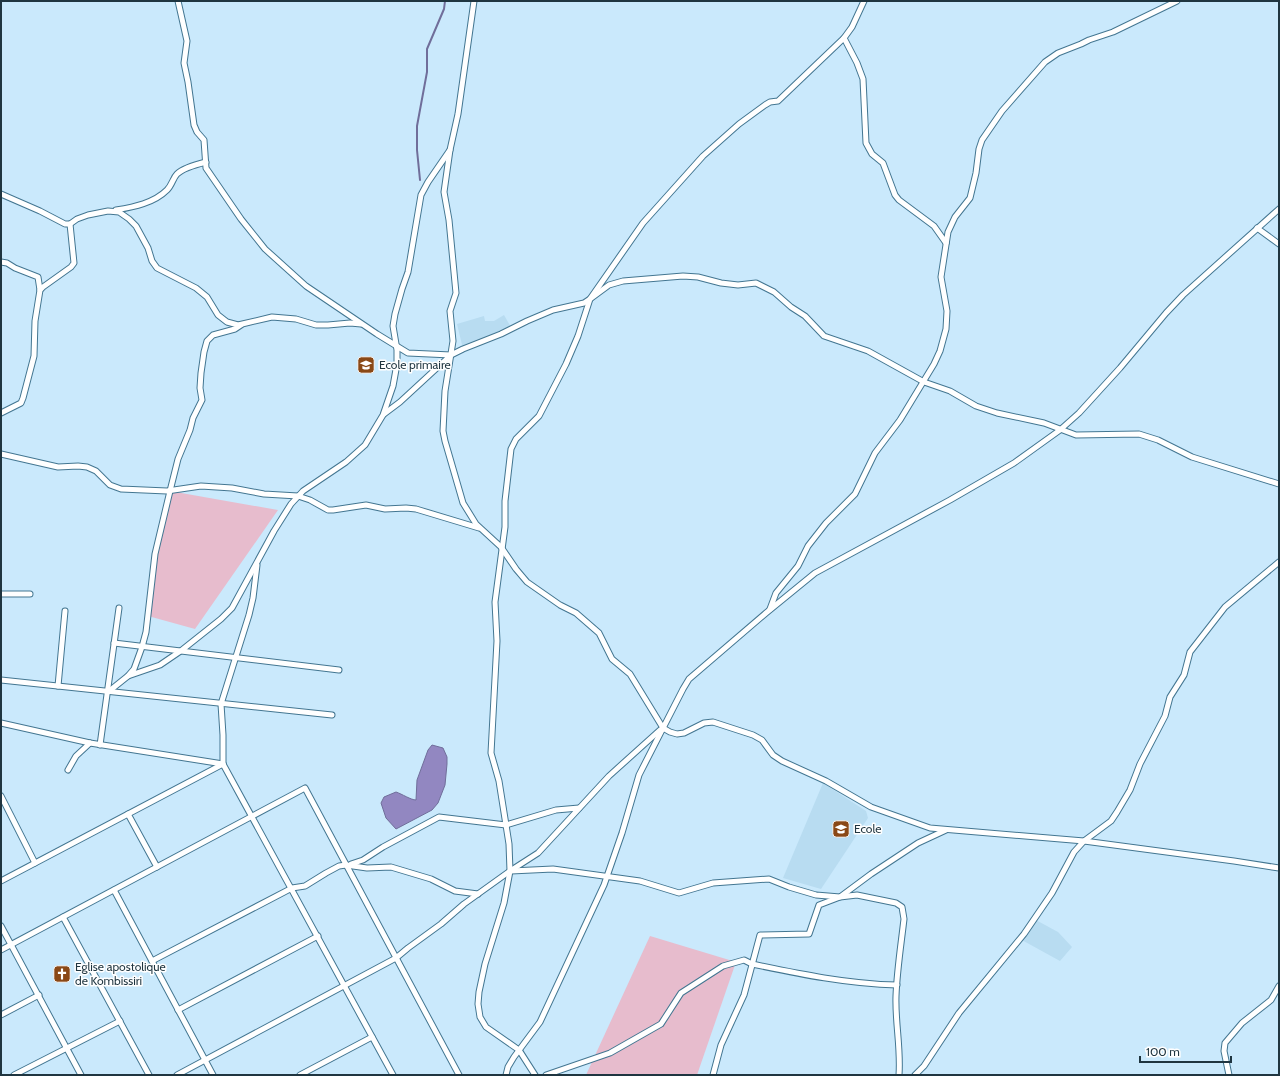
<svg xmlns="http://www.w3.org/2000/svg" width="1280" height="1076" viewBox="0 0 1280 1076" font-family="Cabin,sans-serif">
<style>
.built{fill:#b8dcf1}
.green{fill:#e7bccd}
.water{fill:#9287c1;stroke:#706e9a}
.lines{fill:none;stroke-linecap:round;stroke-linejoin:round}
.stream{stroke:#706e9a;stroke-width:2}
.street-casing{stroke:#437691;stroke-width:7}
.street{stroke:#fff;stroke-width:5}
.labels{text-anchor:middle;stroke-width:3;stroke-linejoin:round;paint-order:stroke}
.poi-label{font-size:12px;fill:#1f3540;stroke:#fff;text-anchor:start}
</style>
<rect width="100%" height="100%" fill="#cae9fc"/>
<!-- built -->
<g class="built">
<path d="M504 315 512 329 463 349 457 324 484 316 485 321H494Z"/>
<path d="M823 783 866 811 868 818 821 889 783 878Z"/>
<path d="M1034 919 1058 932 1072 947 1060 961 1020 939Z"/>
</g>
<!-- green -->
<g class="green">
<path d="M170 491 278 510 195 629 148 616 153 566Z"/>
<path d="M650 936 736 962 697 1075H586Z"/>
</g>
<!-- water -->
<path class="water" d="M432 745 443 748 447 757V764L445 785 438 803 432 810 396 829 386 818 381 803 384 797 396 792C402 794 411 800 416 800L417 780 428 750Z"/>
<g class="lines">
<!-- stream -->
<path class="stream" d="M420 180 417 150V126L427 72V49L444 9 445 1"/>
<defs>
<g id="street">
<path d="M178 1 187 41 184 63 188 82 194 125 197 132 204 140 206 168 241 219 265 249 306 286 377 334 408 353 451 355"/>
<path d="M844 38 857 63 863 79 866 143 872 154 883 163 895 195 899 200 934 226 946 243"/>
<path d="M450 150 444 192 449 220 456 293 450 311 453 341 445 391 443 431 445 441 463 503 476 524 501 547 516 569 527 582 560 605 576 613 599 633 612 659 630 674 663 728 670 732 677 734 684 733 704 723 713 722 753 735 762 740 773 755 782 761 826 781 871 807 930 828 1084 841 1234 861 1279 868"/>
<path d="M1 194 40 211 65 224H70L77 219 88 215 108 211 119 212 129 219 136 226 148 248 152 261 157 268 196 288 207 297 218 315 227 322 238 325 272 317 296 319 316 325H328L350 323 361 324"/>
<path d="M116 210C134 207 154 203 167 190 172 185 173 178 177 174 183 168 198 164 206 162"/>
<path d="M1257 228 1279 244"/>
<path d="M1 262 7 263 15 268 38 277 40 290"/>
<path d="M1 413 21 403 23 398 34 356 35 321 40 290 43 287 71 267 74 263 70 224"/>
<path d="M384 414 400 402 451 355 463 349 501 334 527 321 553 310 584 303 590 299 643 223 703 156 739 124 765 105 770 102 778 101 844 38 852 27 864 1"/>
<path d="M1 454 58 467 78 466 87 467 96 471 110 485 121 489 167 491 201 486 232 488 264 494 298 496 310 500 328 510H333L366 505 385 509 406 508 416 509 479 528"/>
<path d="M257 565 253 598 249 615 221 704 223 735V764L393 1075"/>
<path d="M1 594H30"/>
<path d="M770 609 776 593 798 566 808 546 826 523 855 494 875 453 900 420 934 364 940 351 946 329 947 311 941 277 948 232 955 217 970 198 976 173 979 149 982 140 1002 111 1045 62 1058 53 1081 44 1089 40 1113 32 1177 1"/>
<path d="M114 643 339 670"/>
<path d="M128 676 160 665 182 650 221 619 232 608 274 531 291 504 303 491 346 462 365 445 383 415 393 386 397 364V350L393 326 395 314 402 289 408 272 421 195 428 182 450 150 458 114 474 1"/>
<path d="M1 680 332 715"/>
<path d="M58 686 65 611"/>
<path d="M108 692 128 676 134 669 142 647 146 632 155 554 170 491 178 459 190 430 193 418 202 400 200 388 201 373 204 352 207 341 213 335 235 329 241 325"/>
<path d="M1 723 90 743 223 764"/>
<path d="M100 745 119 608"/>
<path d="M68 770 76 756 90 743"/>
<path d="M1 796 35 863"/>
<path d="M128 814 157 867"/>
<path d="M351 864 363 860 383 847 439 817 506 825 556 810 579 808"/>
<path d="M511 871 553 869 640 881 679 893 713 883 769 879 789 887 816 895 840 897 871 874 918 843 946 830"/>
<path d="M1 881 223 764"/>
<path d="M114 890 213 1075"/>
<path d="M63 917 149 1075"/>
<path d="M1 926 81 1075"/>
<path d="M1 950 305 788 459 1075"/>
<path d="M152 961 292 888 305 886 326 873 339 866 346 865 367 868 391 867 431 879 455 891 478 894"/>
<path d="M178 1010 318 936"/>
<path d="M1 1015 39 995"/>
<path d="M14 1075 120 1021"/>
<path d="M177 1075 396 958 408 948 441 924 464 904 510 871 538 853 609 776 660 730"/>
<path d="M300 1075 372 1037"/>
<path d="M506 1075 508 1067 514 1057 540 1022 604 885 622 833 639 775 683 689 689 679 766 613 815 573 950 500 1014 463 1060 430 1079 413 1120 368 1166 313 1183 295 1279 209"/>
<path d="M535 1075 519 1050 486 1027 480 1017 478 1004 479 992 485 964 504 903 510 871 509 844 506 825 499 781 491 753 497 641 495 602 505 527V501L511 449 516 439 539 416 566 364 578 336 590 299 609 285 623 281 683 276 698 277 721 283 738 285 756 283 774 292 791 307 805 316 824 336 868 351 924 382 950 391 976 406 997 413 1044 423 1076 435 1139 434 1158 440 1192 457 1279 484"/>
<path d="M546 1075 610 1053 661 1024 681 993 723 966 744 960 752 964C800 974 848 984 897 985"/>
<path d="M713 1075 721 1045 744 995 760 935 809 934 819 905 840 897 857 895 896 903 902 907 904 919C901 945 897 970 896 996 895 1022 901 1048 899 1075"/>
<path d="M915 1075 924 1066 959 1013 1024 934 1052 893 1074 852 1084 841 1111 821 1117 812 1130 790 1140 764 1165 716 1170 697 1184 675 1190 652 1225 607 1279 562"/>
<path d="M1229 1075 1224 1051 1225 1043 1242 1023 1271 1000 1279 986"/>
</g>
</defs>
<!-- street casing -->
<use href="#street" class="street-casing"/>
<!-- street -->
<use href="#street" class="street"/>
</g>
<!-- icons -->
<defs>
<symbol id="school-square" viewBox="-11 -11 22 22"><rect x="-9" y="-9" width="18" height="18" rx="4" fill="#8a4816" stroke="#fff"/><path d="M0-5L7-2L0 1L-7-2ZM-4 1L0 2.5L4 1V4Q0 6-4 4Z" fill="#fff"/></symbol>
<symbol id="church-square" viewBox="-11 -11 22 22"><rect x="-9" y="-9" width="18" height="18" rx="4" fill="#8a4816" stroke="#fff"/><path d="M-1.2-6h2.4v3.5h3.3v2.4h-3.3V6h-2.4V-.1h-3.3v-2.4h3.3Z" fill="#fff"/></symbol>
</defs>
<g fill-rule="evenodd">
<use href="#school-square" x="356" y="355" width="20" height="20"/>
<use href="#school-square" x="831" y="819" width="20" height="20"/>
<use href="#church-square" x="52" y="964" width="20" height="20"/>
</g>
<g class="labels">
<!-- poi labels -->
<g class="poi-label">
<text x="379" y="369">Ecole primaire</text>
<text x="854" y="833">Ecole</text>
<text x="75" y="971">Eglise apostolique<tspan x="75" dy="14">de Kombissiri</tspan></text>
</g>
</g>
<!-- border -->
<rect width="1280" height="1076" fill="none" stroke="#1f3540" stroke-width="4"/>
<!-- scale -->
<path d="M1140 1056v6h91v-6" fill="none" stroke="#1f3540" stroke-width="2"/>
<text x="1146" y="1056" font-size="12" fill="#1f3540" stroke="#ffffff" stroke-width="3" paint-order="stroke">100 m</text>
</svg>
